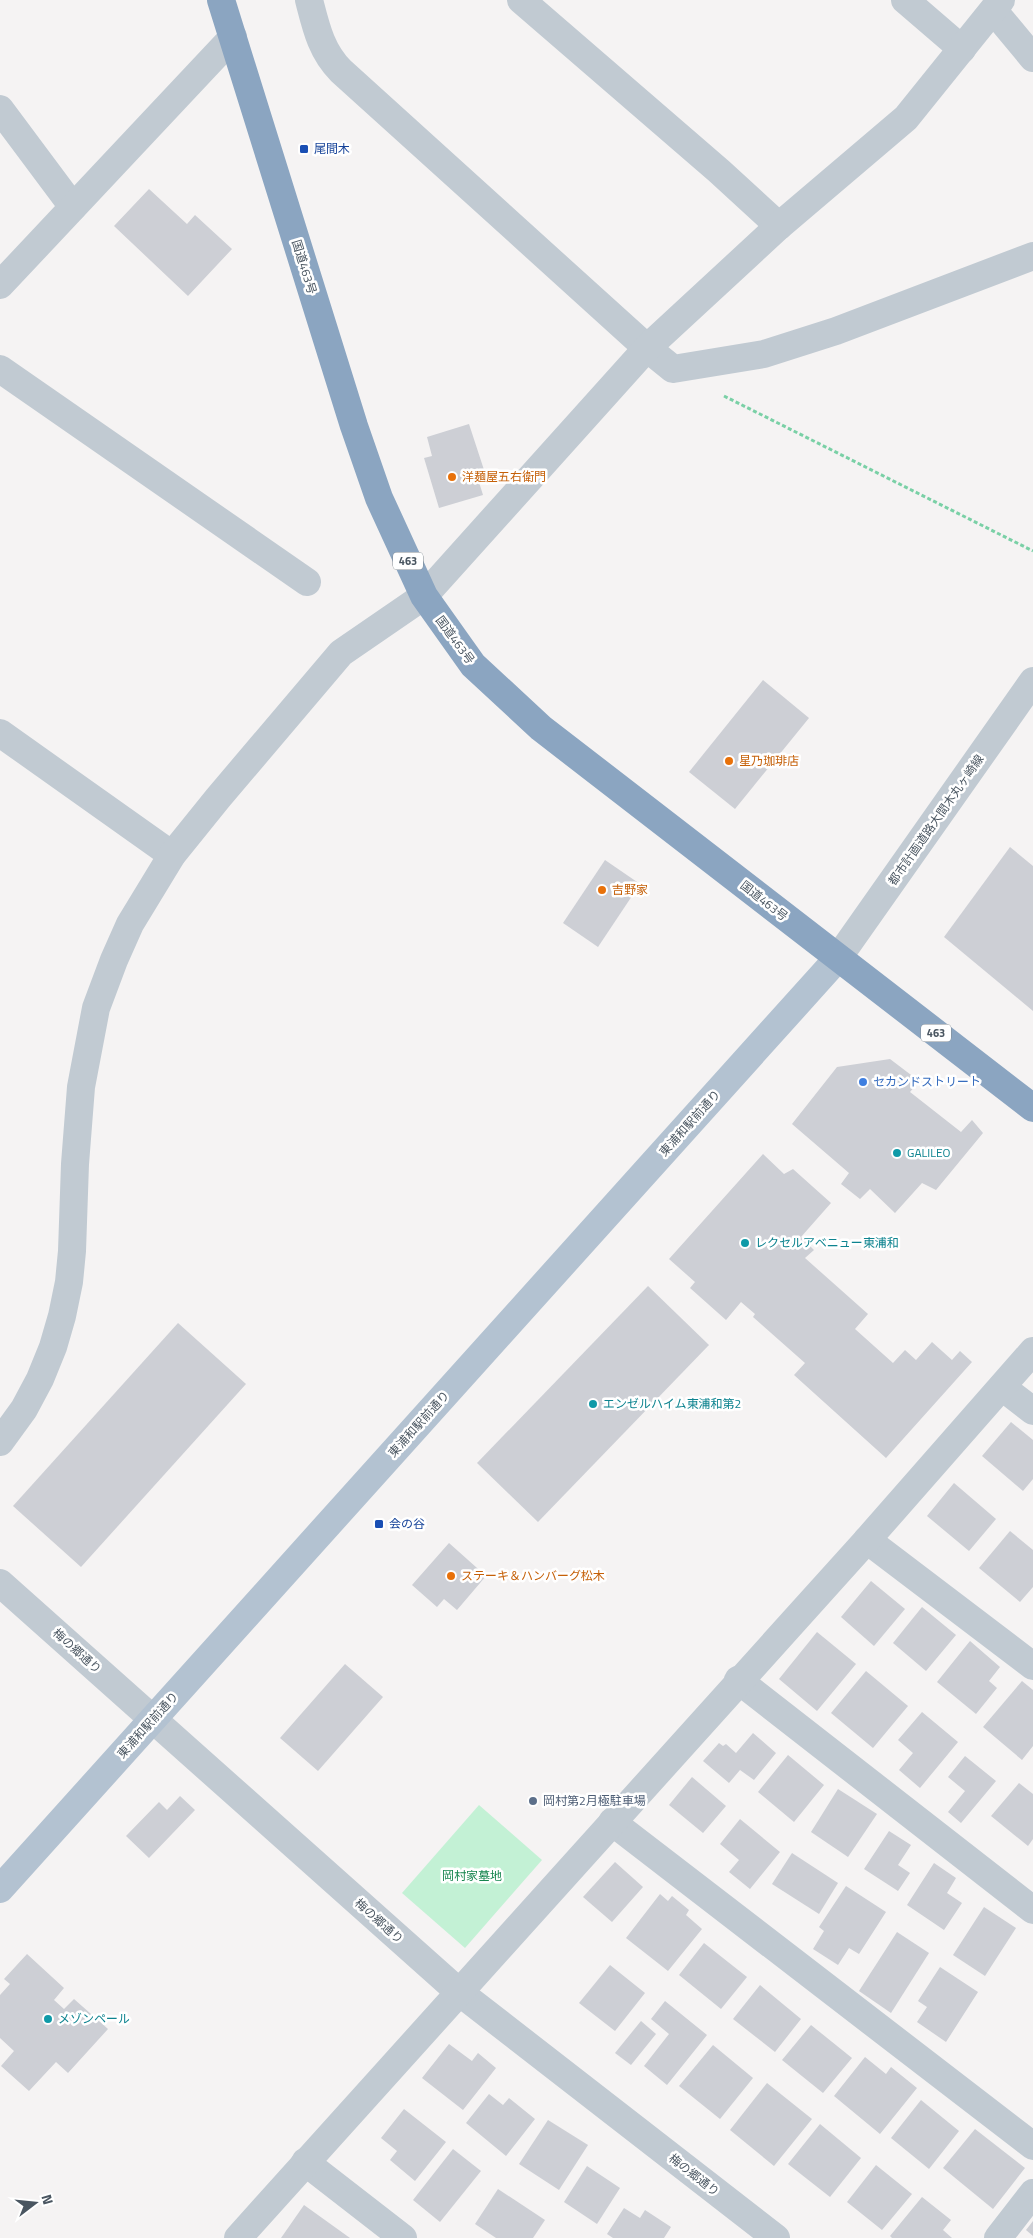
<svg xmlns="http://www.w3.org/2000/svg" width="1033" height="2238" viewBox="0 0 1033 2238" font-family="'Titillium Web','Noto Sans JP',sans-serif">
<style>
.green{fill:#c3f1d5}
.building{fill:#cdcfd5}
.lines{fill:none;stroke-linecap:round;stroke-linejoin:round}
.path{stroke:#7ad0a6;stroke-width:3;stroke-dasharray:4 2.5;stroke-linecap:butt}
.minor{stroke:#c1cad2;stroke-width:28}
.major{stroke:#b3c2d1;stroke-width:28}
.highway{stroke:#8ba5c1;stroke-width:28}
.transit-dot{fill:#1a4fb4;stroke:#fff;stroke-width:2}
.food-dot{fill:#e8710a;stroke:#fff;stroke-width:2}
.shop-dot{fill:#3f7fe0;stroke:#fff;stroke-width:2}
.culture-dot{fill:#0f9aa8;stroke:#fff;stroke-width:2}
.service-dot{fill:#5c6f8a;stroke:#fff;stroke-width:2}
.labels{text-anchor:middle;stroke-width:5;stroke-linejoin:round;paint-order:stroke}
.shield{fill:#fff;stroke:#808990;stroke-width:1}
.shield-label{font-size:11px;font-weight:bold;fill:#4a5661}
.transit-label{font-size:12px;fill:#164399;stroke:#fff;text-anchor:start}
.street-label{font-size:12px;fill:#4a5661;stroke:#fff}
.food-label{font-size:12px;fill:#c56008;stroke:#fff;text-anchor:start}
.shop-label{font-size:12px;fill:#366cbe;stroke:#fff;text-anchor:start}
.culture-label{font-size:12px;fill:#0d838f;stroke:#fff;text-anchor:start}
.service-label{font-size:12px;fill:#4e5e75;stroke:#fff;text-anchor:start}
.park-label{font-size:12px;fill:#17864f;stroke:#fff}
</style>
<rect width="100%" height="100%" fill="#f5f3f3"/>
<!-- green -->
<path class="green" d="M479 1805 542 1860 465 1948 402 1893Z"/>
<!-- building -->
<g class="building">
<path d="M149 189 187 224 195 215 232 249 188 296 114 226Z"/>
<path d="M469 424 486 476 478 479 483 495 439 508 424 458 432 456 427 437Z"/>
<path d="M763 680 809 718 735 809 689 772Z"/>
<path d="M1010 847 1033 866V1011L944 937Z"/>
<path d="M605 860 640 884 598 947 563 923Z"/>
<path d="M890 1059 919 1081 910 1092 961 1132 972 1120 983 1133 936 1190 922 1183 895 1213 870 1189 860 1199 841 1184 849 1173 792 1124 837 1067Z"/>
<path d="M763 1154 784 1174 793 1169 831 1203 801 1237 814 1250 805 1258 868 1314 855 1329 893 1363 905 1350 916 1360 932 1342 952 1360 960 1351 972 1362 886 1458 794 1375 805 1363 753 1317 755 1314 741 1302 726 1320 690 1288 695 1282 669 1259Z"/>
<path d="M648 1286 709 1345 538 1522 477 1463Z"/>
<path d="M178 1323 246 1384 81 1567 13 1506Z"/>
<path d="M1011 1422 1033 1440V1479L1023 1491 982 1456Z"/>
<path d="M954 1483 996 1519 969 1551 927 1516Z"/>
<path d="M1010 1531 1033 1550V1587L1020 1602 979 1568Z"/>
<path d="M449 1543 486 1576 457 1610 444 1599 437 1607 412 1585Z"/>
<path d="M871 1581 905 1609 874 1646 841 1617Z"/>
<path d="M922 1607 956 1635 926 1671 893 1643Z"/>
<path d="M817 1632 856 1664 817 1711 779 1679Z"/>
<path d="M970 1641 1000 1667 989 1681 997 1688 976 1714 937 1682Z"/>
<path d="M345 1664 383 1697 318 1771 280 1738Z"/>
<path d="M866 1671 908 1706 873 1748 831 1713Z"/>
<path d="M1022 1681 1033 1690V1746L1022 1760 983 1727Z"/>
<path d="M922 1712 958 1742 920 1788 899 1770 913 1753 898 1740Z"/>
<path d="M753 1733 776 1753 754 1780 740 1770 729 1783 703 1761 719 1743 723 1746 726 1744 736 1753Z"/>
<path d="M788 1755 824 1785 794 1822 758 1792Z"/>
<path d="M965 1756 996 1781 961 1823 948 1812 965 1791 948 1777Z"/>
<path d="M692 1777 726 1806 703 1833 669 1805Z"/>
<path d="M1019 1783 1033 1794V1839L1028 1846 991 1816Z"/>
<path d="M838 1789 877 1814 848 1857 811 1832Z"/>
<path d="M180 1796 195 1810 149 1858 126 1836 159 1802 167 1810Z"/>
<path d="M740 1819 780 1852 750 1889 729 1872 739 1860 720 1844Z"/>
<path d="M889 1831 911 1845 898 1865 910 1873 898 1891 864 1869Z"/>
<path d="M792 1853 838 1883 819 1914 772 1884Z"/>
<path d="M615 1862 643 1887 612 1922 583 1897Z"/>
<path d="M934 1863 956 1878 947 1893 962 1903 944 1930 907 1905Z"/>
<path d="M846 1886 886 1912 859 1954 849 1948 838 1965 813 1949 824 1931 819 1927Z"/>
<path d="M660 1894 668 1901 672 1896 689 1910 686 1915 702 1929 668 1971 626 1938Z"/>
<path d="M984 1907 1016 1928 985 1976 953 1955Z"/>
<path d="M897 1932 929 1953 891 2013 859 1991Z"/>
<path d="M704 1943 747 1977 721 2009 679 1975Z"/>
<path d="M27 1954 64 1988 54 2000 64 2009 74 1999 108 2029 68 2073 56 2062 29 2091 1 2066 14 2051 0 2038V1995L10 1984 4 1979Z"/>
<path d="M610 1965 645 1993 615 2031 579 2003Z"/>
<path d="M940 1967 978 1992 946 2042 917 2022 927 2007 918 2001Z"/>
<path d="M760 1985 801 2019 775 2052 733 2019Z"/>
<path d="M665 2001 707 2035 667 2085 644 2066 669 2034 651 2019Z"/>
<path d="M641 2021 656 2034 631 2065 615 2053Z"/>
<path d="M811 2025 852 2058 823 2093 782 2060Z"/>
<path d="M449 2044 472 2061 478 2053 496 2068 463 2110 422 2078Z"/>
<path d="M713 2045 753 2078 720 2119 679 2086Z"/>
<path d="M865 2057 886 2074 891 2067 917 2088 880 2134 834 2096Z"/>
<path d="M767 2083 812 2119 774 2166 730 2130Z"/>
<path d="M489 2094 503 2105 509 2098 535 2119 506 2156 466 2123Z"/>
<path d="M921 2100 959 2131 929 2169 891 2138Z"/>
<path d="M404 2109 446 2142 415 2181 390 2160 397 2151 381 2138Z"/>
<path d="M548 2120 588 2145 559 2190 519 2164Z"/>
<path d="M820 2124 861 2158 830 2197 788 2164Z"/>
<path d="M975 2129 1025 2168 993 2209 943 2168Z"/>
<path d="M453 2149 481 2171 440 2222 413 2200Z"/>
<path d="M876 2165 912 2194 882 2230 847 2202Z"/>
<path d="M587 2166 620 2188 597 2224 564 2202Z"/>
<path d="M498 2189 545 2220 533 2238H496L475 2224Z"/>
<path d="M922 2197 951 2220 943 2230 952 2238H892L890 2236Z"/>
<path d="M304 2205 350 2238H281Z"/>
<path d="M624 2208 640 2218 645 2210 671 2227 664 2238H613L607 2234Z"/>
<path d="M1033 2221V2236L1026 2230Z"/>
</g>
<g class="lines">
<!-- path -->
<path class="path" d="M724 396 1033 551"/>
<!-- minor -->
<g class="minor">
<path d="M309 0C316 27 321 51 341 71L647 348 673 369 764 354 836 331 1033 256"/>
<path d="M521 0 719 171 779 226"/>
<path d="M905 0 962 49"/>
<path d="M994 11 1033 58"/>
<path d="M0 109 73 207"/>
<path d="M0 285 233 37"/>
<path d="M0 369 307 582"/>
<path d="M0 733 172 855"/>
<path d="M838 958 1033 681"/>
<path d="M1002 1387 1033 1411"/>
<path d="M0 1442 24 1409 40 1379 53 1347 62 1316 69 1282 72 1251 75 1164 81 1087 96 1008 114 960 130 924 172 855 218 798 341 653 424 596 647 348 779 226 906 118 1001 0"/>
<path d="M867 1540 1033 1666"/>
<path d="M0 1583 459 1992 776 2238"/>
<path d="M738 1680 1033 1910"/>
<path d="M612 1822 1033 2146"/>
<path d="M305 2162 403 2238"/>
<path d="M238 2238 867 1540 1033 1351"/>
<path d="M998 2238 1033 2193"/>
</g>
<!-- major -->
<path class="major" d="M0 1889 838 958"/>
<!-- highway -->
<path class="highway" d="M221 0 354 426 379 498 424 596 473 665 541 728 1033 1108"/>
</g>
<!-- markers -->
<g class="transit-dot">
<rect x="299" y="144" width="10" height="10" rx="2.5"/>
<rect x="374" y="1519" width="10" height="10" rx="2.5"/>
</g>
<g class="food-dot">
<circle cx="452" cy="477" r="5"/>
<circle cx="729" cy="761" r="5"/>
<circle cx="602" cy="890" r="5"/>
<circle cx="451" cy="1576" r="5"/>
</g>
<circle class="shop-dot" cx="863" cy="1082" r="5"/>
<g class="culture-dot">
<circle cx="897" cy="1153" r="5"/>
<circle cx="745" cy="1243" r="5"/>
<circle cx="593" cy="1404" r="5"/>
<circle cx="48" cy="2019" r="5"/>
</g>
<circle class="service-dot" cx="533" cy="1801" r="5"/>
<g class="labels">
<!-- shield labels -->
<g class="shield">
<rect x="393" y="552.5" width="30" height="17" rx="4"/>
<rect x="921" y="1024.5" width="30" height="17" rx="4"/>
</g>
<g class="shield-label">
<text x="408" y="565">463</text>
<text x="936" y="1037">463</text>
</g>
<!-- transit labels -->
<g class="transit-label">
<text x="314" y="153">尾間木</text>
<text x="389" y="1528">会の谷</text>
</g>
<!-- street labels -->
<g class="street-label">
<text transform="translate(304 267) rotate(73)" y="4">国道463号</text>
<text transform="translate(455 640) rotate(54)" y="4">国道463号</text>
<text transform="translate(936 820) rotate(-55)" y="4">都市計画道路大間木丸ヶ崎線</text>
<text transform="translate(764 901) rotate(38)" y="4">国道463号</text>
<text transform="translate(690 1123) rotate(-48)" y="4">東浦和駅前通り</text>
<text transform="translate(419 1424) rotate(-48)" y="4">東浦和駅前通り</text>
<text transform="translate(77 1651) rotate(42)" y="4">梅の郷通り</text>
<text transform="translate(148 1725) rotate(-48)" y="4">東浦和駅前通り</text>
<text transform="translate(379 1921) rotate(42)" y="4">梅の郷通り</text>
<text transform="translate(694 2175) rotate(38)" y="4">梅の郷通り</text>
</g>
<!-- food labels -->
<g class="food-label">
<text x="462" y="481">洋麺屋五右衛門</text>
<text x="739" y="765">星乃珈琲店</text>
<text x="612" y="894">吉野家</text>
<text x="461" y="1580">ステーキ＆ハンバーグ松木</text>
</g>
<!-- shop labels -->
<g class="shop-label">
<text x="873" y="1086">セカンドストリート</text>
</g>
<!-- culture labels -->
<g class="culture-label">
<text x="907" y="1157">GALILEO</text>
<text x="755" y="1247">レクセルアベニュー東浦和</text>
<text x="603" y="1408">エンゼルハイム東浦和第2</text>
<text x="58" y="2023">メゾンペール</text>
</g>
<!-- service labels -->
<g class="service-label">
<text x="543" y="1805">岡村第2月極駐車場</text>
</g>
<!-- park labels -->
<g class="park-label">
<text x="472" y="1880">岡村家墓地</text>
</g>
</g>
<!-- north arrow -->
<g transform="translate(35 2203) rotate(74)" stroke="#ffffff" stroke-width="4" paint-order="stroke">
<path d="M0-4L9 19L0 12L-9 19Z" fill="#4a5661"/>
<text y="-8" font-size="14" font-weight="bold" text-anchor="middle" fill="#4a5661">N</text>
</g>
</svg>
